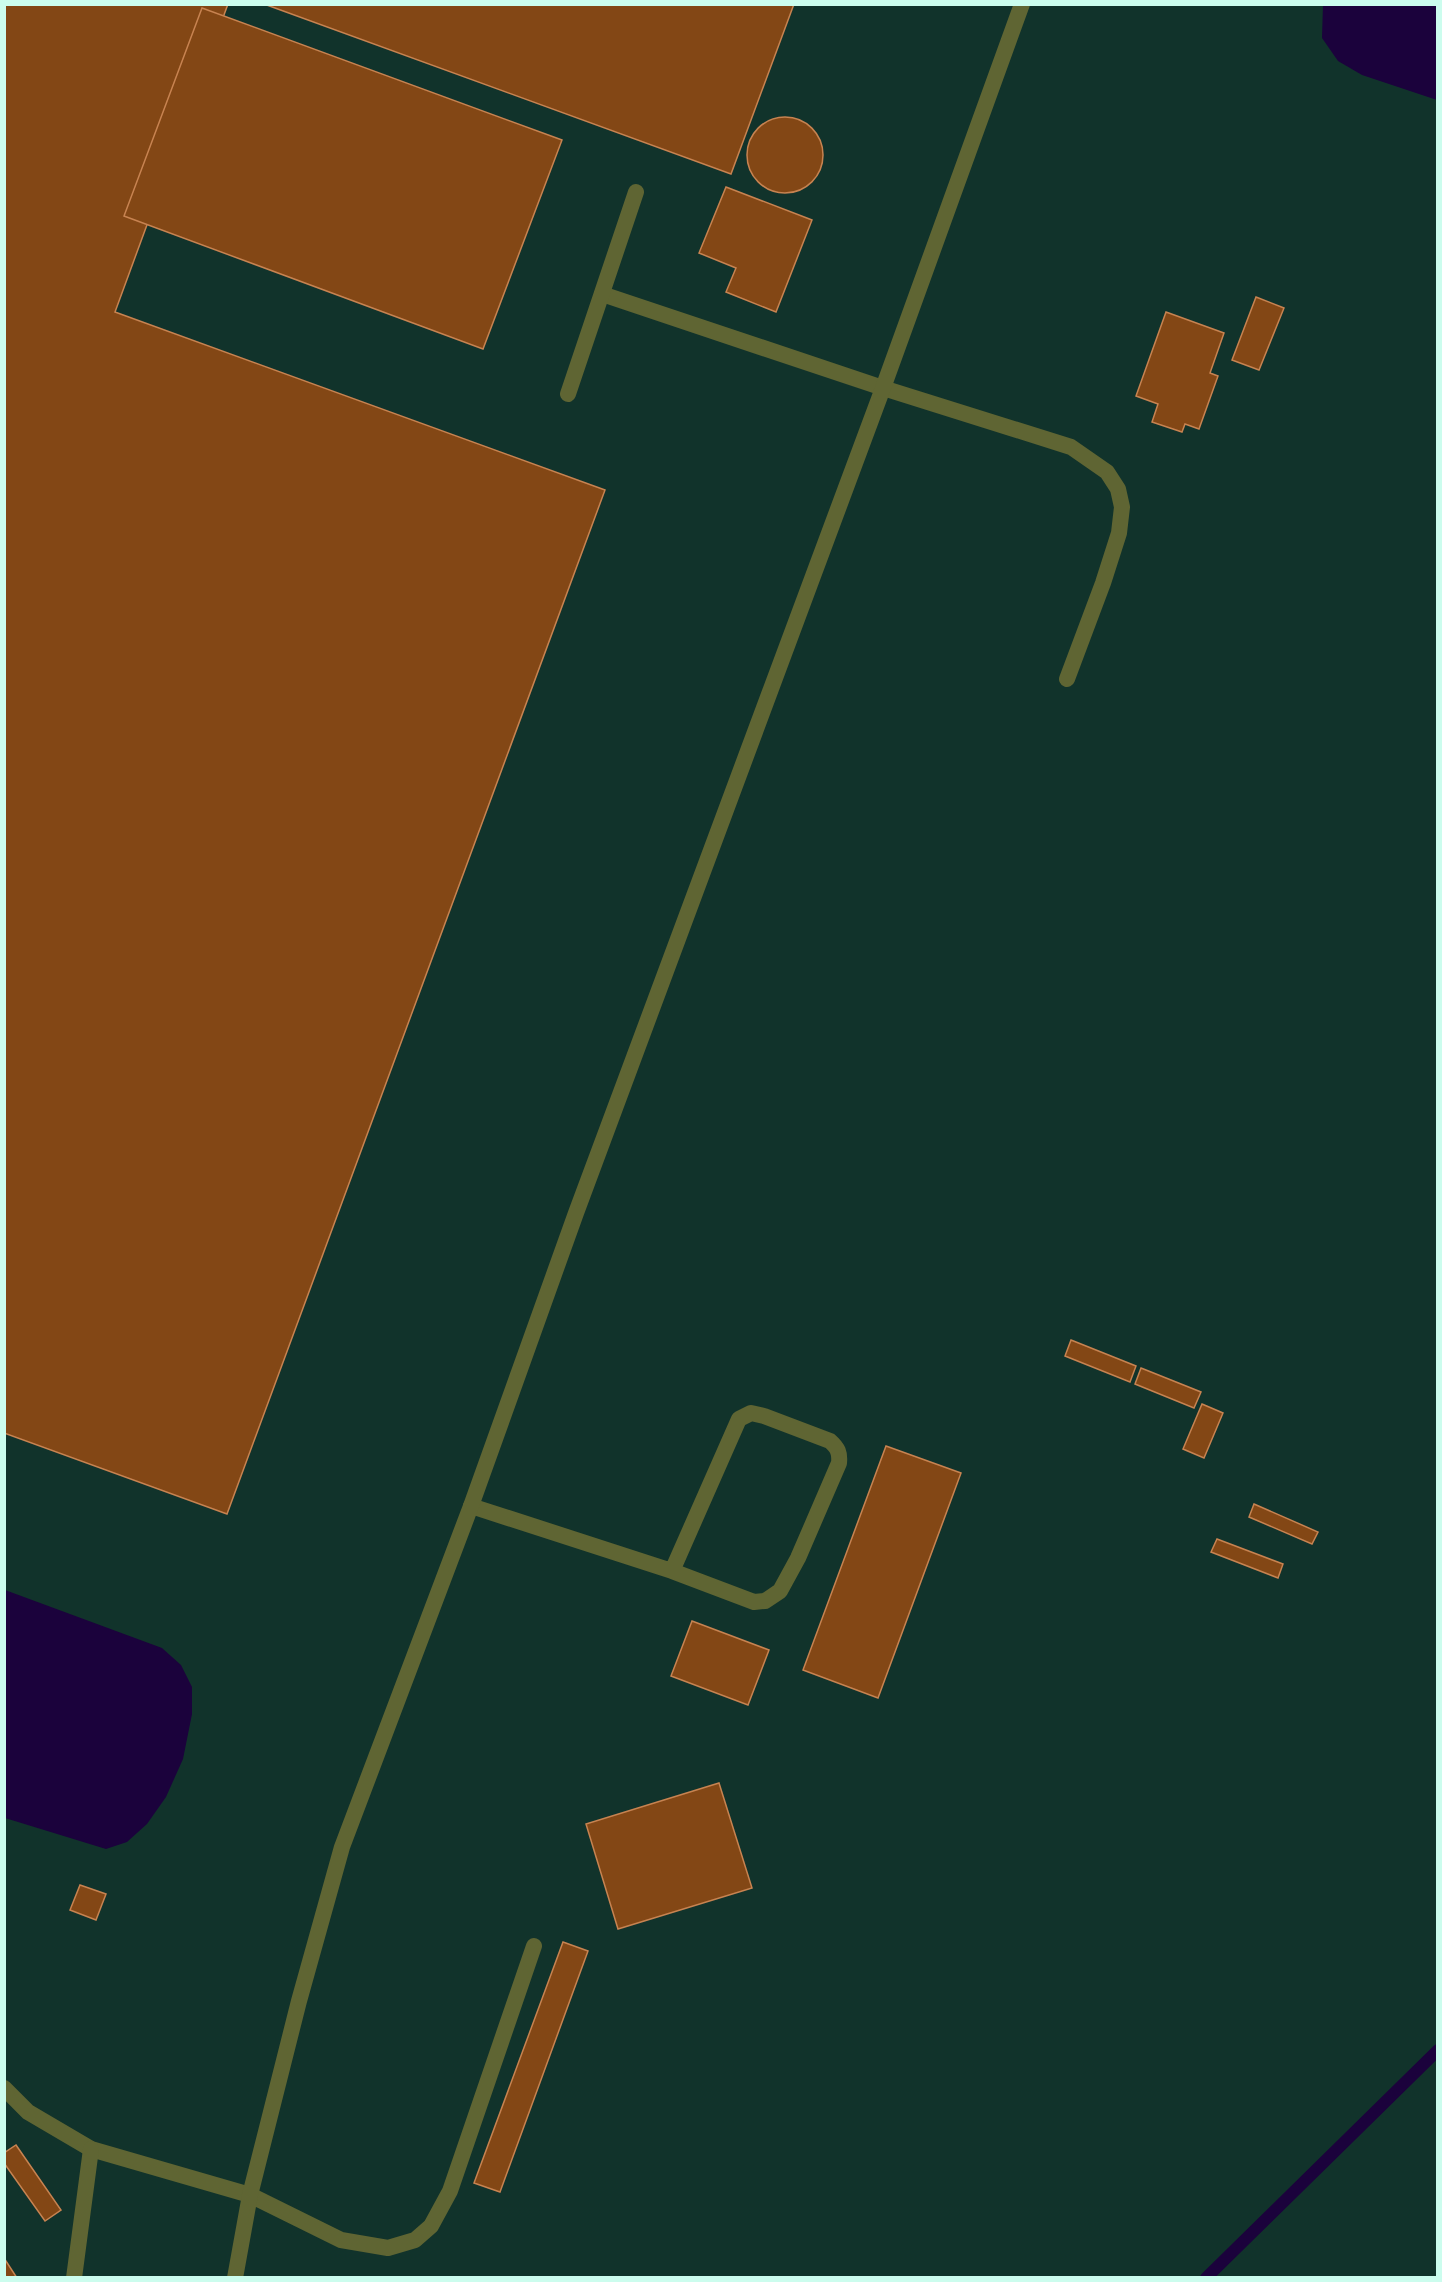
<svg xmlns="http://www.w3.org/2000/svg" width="1442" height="2282" viewBox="0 0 1442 2282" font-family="Signika,sans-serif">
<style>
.water{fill:#1b023c}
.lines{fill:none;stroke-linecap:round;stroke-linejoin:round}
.stream{stroke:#1b023c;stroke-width:12}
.building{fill:#834715;stroke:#c78351;stroke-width:1.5}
.service{stroke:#5f6533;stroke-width:16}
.minor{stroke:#5f6533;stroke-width:16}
</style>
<rect width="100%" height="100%" fill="#11332b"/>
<!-- water -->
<g class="water">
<path d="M1323 5H1437V100L1362 75 1338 61 1322 38Z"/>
<path d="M5 1590 162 1648 181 1665 192 1687V1714L183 1759 166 1797 147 1824 127 1842 106 1849 5 1818Z"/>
</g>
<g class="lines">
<!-- stream -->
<path class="stream" d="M1206 2278 1438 2050"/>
</g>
<!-- building -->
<g class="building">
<path d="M4 4H228L115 312 605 490 227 1514 4 1433Z"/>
<path d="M264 4H794L731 174Z"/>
<path d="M202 8 562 140 483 349 124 216Z"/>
<circle cx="785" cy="155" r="38"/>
<path d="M726 187 812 220 776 312 726 292 736 268 699 253Z"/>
<path d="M1256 297 1284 308 1259 370 1232 360Z"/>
<path d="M1166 312 1224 333 1210 373 1218 376 1199 429 1185 424 1182 432 1152 422 1158 404 1136 396Z"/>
<path d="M1071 1340 1136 1366 1130 1382 1065 1356Z"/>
<path d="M1141 1368 1201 1392 1194 1408 1135 1384Z"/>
<path d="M1202 1404 1223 1413 1204 1458 1183 1449Z"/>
<path d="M886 1446 961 1473 878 1698 803 1670Z"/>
<path d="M1254 1504 1318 1532 1312 1544 1249 1517Z"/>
<path d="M1217 1539 1283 1564 1278 1578 1211 1552Z"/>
<path d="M692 1621 769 1650 748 1705 671 1676Z"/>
<path d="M719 1783 752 1888 618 1929 586 1824Z"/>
<path d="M80 1885 106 1894 96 1920 70 1910Z"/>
<path d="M563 1942 588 1951 500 2192 474 2183Z"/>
<path d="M16 2145 61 2210 45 2221 4 2163V2153Z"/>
<path d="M4 2258 17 2278H4Z"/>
</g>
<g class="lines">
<!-- service -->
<g class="service">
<path d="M602 294 883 388 1071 447 1107 472 1118 489 1122 507 1119 533 1103 583 1067 679"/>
<path d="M568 394 636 192"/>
<path d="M471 1506 672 1571 754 1602 765 1601 780 1591 798 1558 839 1463C840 1453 838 1448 830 1441L764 1416 751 1413 739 1419 672 1571"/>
<path d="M4 2088 28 2112 91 2149 250 2195 341 2240 388 2248 415 2240 431 2226 450 2191 534 1946"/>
<path d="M74 2278 91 2149"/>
</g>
<!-- minor -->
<path class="minor" d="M235 2278 250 2195 299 2001 342 1847 471 1506 576 1213 883 388 1022 4"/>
</g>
<!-- border -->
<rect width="1442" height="2282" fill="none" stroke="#ccfdee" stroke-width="12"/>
</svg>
